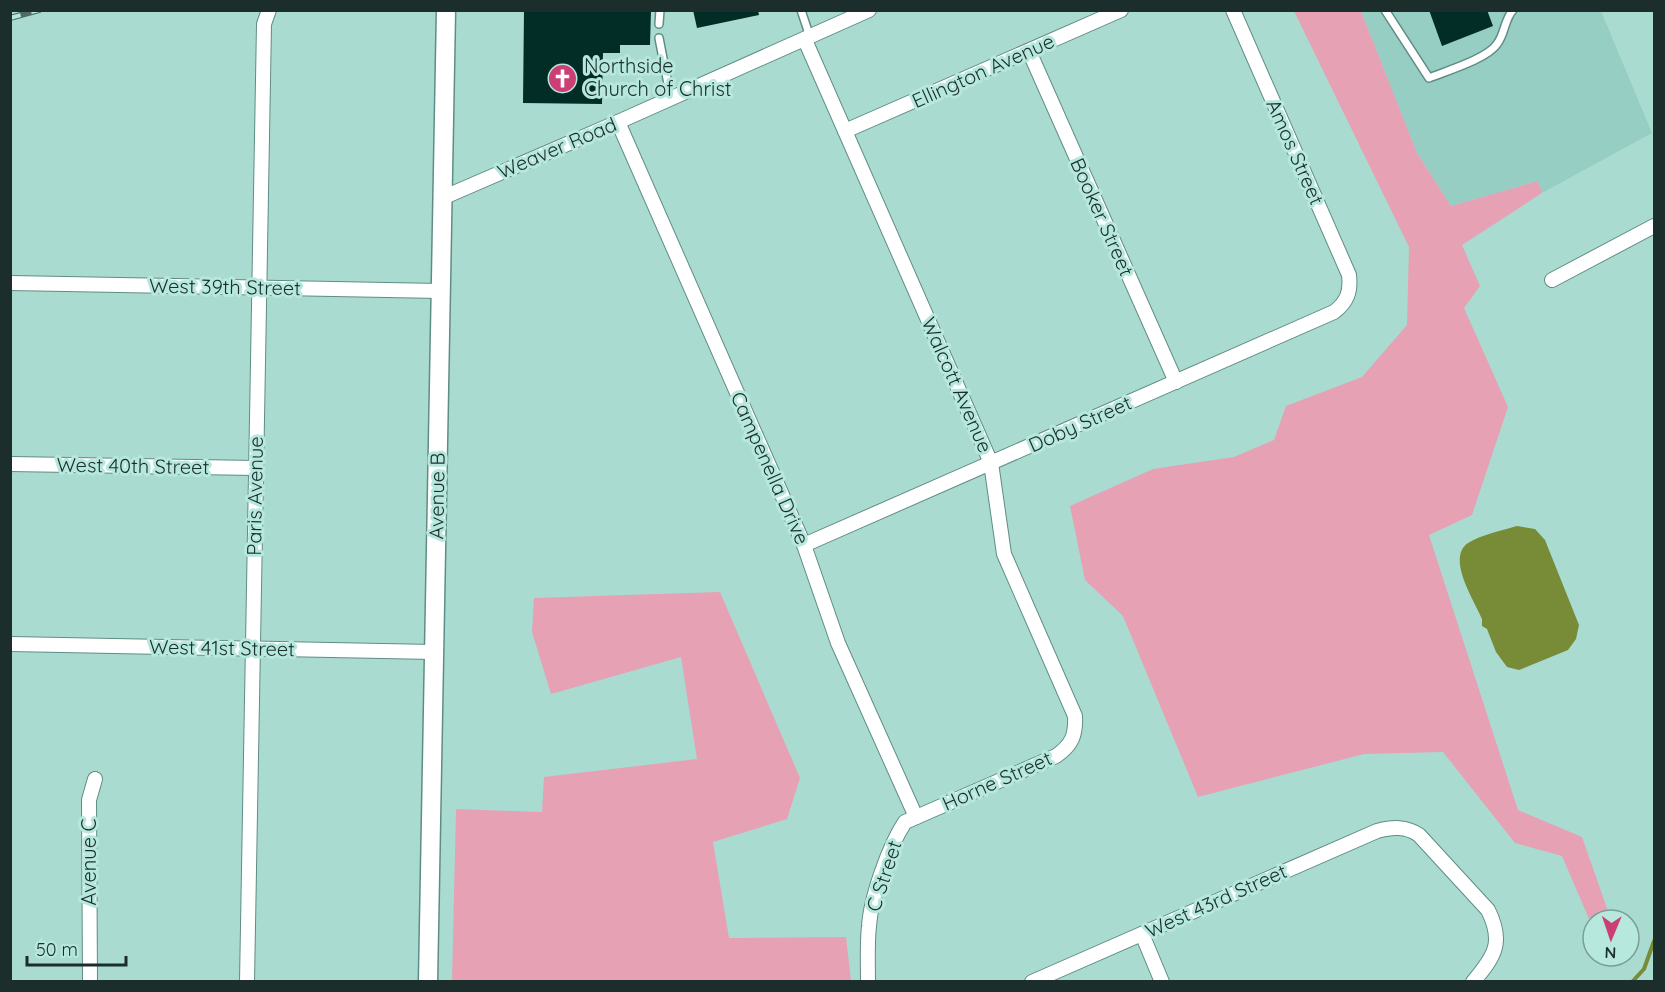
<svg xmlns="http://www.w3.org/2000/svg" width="1665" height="992" viewBox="0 0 1665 992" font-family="Quicksand,sans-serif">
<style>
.built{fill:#96cec4}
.green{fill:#e6a1b4}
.water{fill:#788c37}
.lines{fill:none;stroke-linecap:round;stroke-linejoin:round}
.stream{stroke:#788c37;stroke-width:4}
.building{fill:#022c26}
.lane-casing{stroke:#5f8d85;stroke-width:10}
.street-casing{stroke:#5f8d85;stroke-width:16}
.secondary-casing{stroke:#5f8d85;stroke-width:21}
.lane{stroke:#fff;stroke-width:7}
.street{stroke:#fff;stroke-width:14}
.secondary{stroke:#fff;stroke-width:18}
.rail-casing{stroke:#4e6c66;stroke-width:6}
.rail{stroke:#b7e8de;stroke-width:4;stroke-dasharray:11;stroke-linecap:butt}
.labels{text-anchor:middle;stroke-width:6;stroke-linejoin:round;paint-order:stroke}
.poi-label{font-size:20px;fill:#1b2e2b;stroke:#b7e8de;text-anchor:start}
.street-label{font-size:20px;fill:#1b2e2b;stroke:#b7e8de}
</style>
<rect width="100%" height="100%" fill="#aadbd1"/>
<!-- built -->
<path class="built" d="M1361 11H1601L1652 133 1542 193 1538 181 1451 206 1417 153Z"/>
<!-- green -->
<g class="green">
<path d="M1294 11H1361L1417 153 1451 206 1538 181 1542 193 1462 245 1480 286 1464 308 1508 407 1472 515 1429 535 1518 810 1582 837 1609 914 1589 919 1562 856 1515 843 1443 752 1364 754 1198 797 1123 616 1085 580 1070 506 1153 469 1234 457 1274 440 1286 406 1362 377 1407 325 1409 247Z"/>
<path d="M720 592 800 778 787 819 713 842 729 938 846 937 851 981H452L456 809 542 812 544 777 697 759 681 657 551 694 532 632 534 598Z"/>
</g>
<!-- water -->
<path class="water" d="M1517 526 1535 529 1545 540 1579 625 1576 639 1568 650 1519 670 1507 667 1496 652 1487 629 1482 626V619C1474 600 1446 558 1468 543 1480 535 1504 530 1517 526Z"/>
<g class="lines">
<!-- stream -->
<path class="stream" d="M1632 982 1644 969 1654 941"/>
</g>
<!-- building -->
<g class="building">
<path d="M524 10H651L650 45H620V53H603L602 104 523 103Z"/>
<path d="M693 10H758L759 15 697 28Z"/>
<path d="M1429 10H1487L1493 26 1442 46Z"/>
</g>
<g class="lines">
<defs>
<g id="lane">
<path d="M801 10 810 37"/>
<path d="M1385 10 1429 78C1446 71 1487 59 1497 44 1505 34 1504 20 1513 10"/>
<path d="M659 24 660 10"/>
<path d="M659 38 671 99"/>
</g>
<g id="street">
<path d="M805 40 991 463 1004 554 1075 716C1076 735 1072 745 1056 756L905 822C889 846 871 897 869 926 867 944 868 963 868 982"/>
<path d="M1029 51 1176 382"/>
<path d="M618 122 804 545 838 643 916 817"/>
<path d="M845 131 1121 10"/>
<path d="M442 198 618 122 869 10"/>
<path d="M1552 280 1654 226"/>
<path d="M10 283 440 291"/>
<path d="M10 464 256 468"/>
<path d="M804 545 1334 312C1347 302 1351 292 1349 275L1233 10"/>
<path d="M10 644 434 652"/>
<path d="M1142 934 1162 982"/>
<path d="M90 982 89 800 95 779"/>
<path d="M247 982 264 24 269 10"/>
<path d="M1032 982 1377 831C1392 827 1406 826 1419 835L1488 910C1504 942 1495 956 1473 982"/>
</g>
<path id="secondary" d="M428 982 446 10"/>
</defs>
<!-- lane casing -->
<use href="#lane" class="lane-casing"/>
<!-- street casing -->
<use href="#street" class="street-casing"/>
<!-- secondary casing -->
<use href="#secondary" class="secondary-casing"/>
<!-- lane -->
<use href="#lane" class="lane"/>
<!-- street -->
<use href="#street" class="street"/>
<!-- secondary -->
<use href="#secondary" class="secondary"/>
<defs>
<path id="rail" d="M10 18 39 10"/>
</defs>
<!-- rail casing -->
<use href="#rail" class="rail-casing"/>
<!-- rail -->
<use href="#rail" class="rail"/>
</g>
<!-- icons -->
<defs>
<symbol id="church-disc" viewBox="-11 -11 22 22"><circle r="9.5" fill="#cb3f74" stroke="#b7e8de"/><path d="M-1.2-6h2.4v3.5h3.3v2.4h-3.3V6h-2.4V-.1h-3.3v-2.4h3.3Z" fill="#fff"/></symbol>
</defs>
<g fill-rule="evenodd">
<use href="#church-disc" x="546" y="62" width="33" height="33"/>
</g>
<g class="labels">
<!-- poi labels -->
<g class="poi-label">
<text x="584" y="73">Northside<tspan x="584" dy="23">Church of Christ</tspan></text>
</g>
<!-- street labels -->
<g class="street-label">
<text transform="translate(983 71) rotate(-24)" y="7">Ellington Avenue</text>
<text transform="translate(557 148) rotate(-23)" y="7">Weaver Road</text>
<text transform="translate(1295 152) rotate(66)" y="7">Amos Street</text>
<text transform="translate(1102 217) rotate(66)" y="7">Booker Street</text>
<text transform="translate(225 287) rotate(1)" y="7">West 39th Street</text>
<text transform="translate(957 385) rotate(66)" y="7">Walcott Avenue</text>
<text transform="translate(1080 424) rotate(-24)" y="7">Doby Street</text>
<text transform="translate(133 466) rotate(1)" y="7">West 40th Street</text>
<text transform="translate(770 468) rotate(66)" y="7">Campenella Drive</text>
<text transform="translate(255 496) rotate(-89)" y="7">Paris Avenue</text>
<text transform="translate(437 496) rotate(-89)" y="7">Avenue B</text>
<text transform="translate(222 648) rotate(1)" y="7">West 41st Street</text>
<text transform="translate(997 781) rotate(-24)" y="7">Horne Street</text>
<text transform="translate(89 862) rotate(-90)" y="7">Avenue C</text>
<text transform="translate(884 876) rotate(-72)" y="7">C Street</text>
<text transform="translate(1216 901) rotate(-24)" y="7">West 43rd Street</text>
</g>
</g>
<!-- border -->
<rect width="1665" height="992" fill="none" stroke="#1b2e2b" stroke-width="24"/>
<!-- north arrow -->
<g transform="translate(1611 938) rotate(182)"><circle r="28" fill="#b7e8de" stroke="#799e96" stroke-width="1.5"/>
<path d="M0-4.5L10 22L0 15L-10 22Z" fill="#cb3f74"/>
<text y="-9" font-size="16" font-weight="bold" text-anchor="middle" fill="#1b2e2b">N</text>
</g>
<!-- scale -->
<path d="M27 956v9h99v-9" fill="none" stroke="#1b2e2b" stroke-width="3"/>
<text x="36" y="956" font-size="18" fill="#1b2e2b" stroke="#b7e8de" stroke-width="4.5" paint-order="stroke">50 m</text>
</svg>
